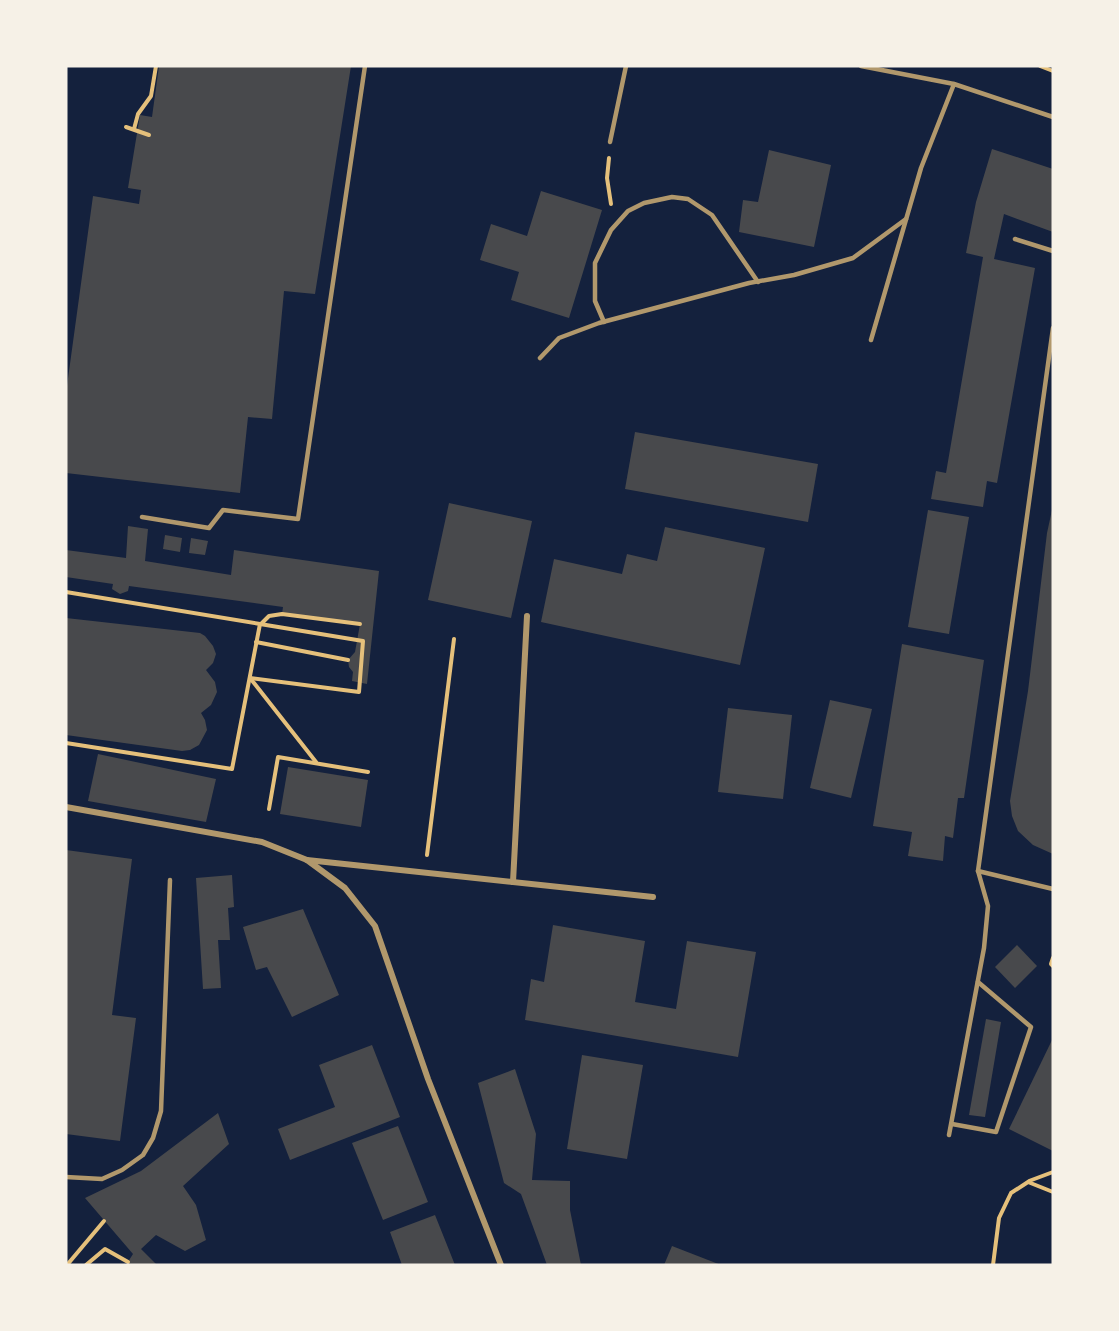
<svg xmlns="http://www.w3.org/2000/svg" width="1119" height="1331" viewBox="0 0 1119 1331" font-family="Lato,sans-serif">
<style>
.building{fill:#48494c}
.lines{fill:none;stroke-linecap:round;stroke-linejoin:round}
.path{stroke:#e5c07b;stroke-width:4}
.service{stroke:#b1986c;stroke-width:4.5}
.minor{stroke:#b1986c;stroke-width:6}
</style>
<rect width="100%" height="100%" fill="#14213d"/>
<!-- building -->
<g class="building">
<path d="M159 66H351L315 294 284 291 272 419 248 417 240 493 66 473V393L93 196 139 204 141 190 128 188 140 115 152 117Z"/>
<path d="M992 149 1053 169V232L1004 214 994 259 1035 268 997 483 987 481 983 507 931 499 936 471 946 473 983 257 966 253 976 202Z"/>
<path d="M769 150 831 165 814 247 739 232 743 200 758 202Z"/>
<path d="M541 191 602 210 569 318 511 300 519 272 480 260 491 224 527 236Z"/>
<path d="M635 432 818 464 808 522 625 489Z"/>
<path d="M449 503 532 521 511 618 428 600Z"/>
<path d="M928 510 969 517 949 634 908 627Z"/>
<path d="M1052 510H1053V854L1033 845 1018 831 1012 816 1010 801 1028 691 1047 533Z"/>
<path d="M128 526 148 529 145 561 231 575 234 550 379 571 367 684 352 681 353 672 349 667 348 660 355 652 360 624 282 614 283 607 129 586 128 591 120 594 112 589 113 584 66 577V550L126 558Z"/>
<path d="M665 527 765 548 740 665 541 622 554 559 622 574 627 554 657 561Z"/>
<path d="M165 535 182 538 180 552 163 549Z"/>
<path d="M191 538 208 541 205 555 189 553Z"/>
<path d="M66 618 200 633 205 636 213 646 216 654 213 663 206 670 215 682 217 692 211 705 201 713 205 720 207 730 199 745 190 750 182 751 66 735Z"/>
<path d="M902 644 984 660 964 798H958L953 838 945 836 943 861 908 856 912 832 873 826Z"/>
<path d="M830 700 872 709 851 798 810 788Z"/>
<path d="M728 708 792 715 783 799 718 792Z"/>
<path d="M98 754 216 779 206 822 88 801Z"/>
<path d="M288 767 368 780 361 827 280 814Z"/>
<path d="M66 850 132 859 112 1015 136 1018 120 1141 66 1134Z"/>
<path d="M232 875 234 907 228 908 230 940H218L221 988 203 989 196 878Z"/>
<path d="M303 909 339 995 292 1017 267 967 256 970 243 927Z"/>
<path d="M553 925 645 941 635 1002 676 1009 687 941 756 952 738 1057 525 1020 531 979 544 982Z"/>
<path d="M1017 945 1037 966 1015 988 995 967Z"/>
<path d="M986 1019 1001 1022 985 1117 969 1115Z"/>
<path d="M1053 1038V1151L1009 1129Z"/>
<path d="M372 1045 400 1117 290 1160 278 1129 335 1107 319 1065Z"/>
<path d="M582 1055 643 1065 627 1159 567 1149Z"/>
<path d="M515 1069 536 1134 532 1180 570 1181V1210L581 1265H547L521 1194 504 1183 478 1083Z"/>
<path d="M218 1113 229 1144 183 1186 196 1205 206 1240 185 1251 156 1235 141 1249 157 1265H126L133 1254 85 1198 141 1171Z"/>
<path d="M398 1126 428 1202 383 1220 352 1143Z"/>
<path d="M435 1215 455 1265H402L390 1232Z"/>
<path d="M672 1246 721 1265H664Z"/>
</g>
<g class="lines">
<!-- path -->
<g class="path">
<path d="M1040 66 1053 71"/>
<path d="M126 127 149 135"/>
<path d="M134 129 138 114 151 96 156 66"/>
<path d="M609 158 607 178 611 204"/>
<path d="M66 592 260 624 232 769 66 743"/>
<path d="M261 624 269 616 282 614 360 624"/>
<path d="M256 642 348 660"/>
<path d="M250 678 359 692 363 641 260 624"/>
<path d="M250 678 316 762"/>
<path d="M269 809 278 757 368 772"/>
<path d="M427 855 454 639"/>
<path d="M1053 958 1051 964 1053 966"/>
<path d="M1029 1181 1053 1172"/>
<path d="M67 1265 104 1221"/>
<path d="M86 1265 105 1249 128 1262"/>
<path d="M993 1265 999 1218 1011 1193 1028 1182 1053 1192"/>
</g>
<!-- service -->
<g class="service">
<path d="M861 66 954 84 1053 117"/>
<path d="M610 142 626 66"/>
<path d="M1015 239 1053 251"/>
<path d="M604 322 595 301V263L611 230 628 211 644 203 672 197 688 199 712 215 758 282"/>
<path d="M1053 328 978 871 1053 889"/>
<path d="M871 340 921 168 954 84"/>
<path d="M540 358 559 338 599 323 749 283 794 275 853 258 906 219"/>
<path d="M142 517 209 528 223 510 298 519 365 66"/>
<path d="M952 1124 996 1132 1031 1027 978 982"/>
<path d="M949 1135 984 948 988 906 978 871"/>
<path d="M66 1177 102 1179 122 1170 143 1155 153 1138 161 1111 170 880"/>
</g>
<!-- minor -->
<g class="minor">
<path d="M66 807 262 842 307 860 345 888 375 926 428 1079 501 1265"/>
<path d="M307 860 653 897"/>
<path d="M513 882 527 616"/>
</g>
</g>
<!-- border -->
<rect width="1119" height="1331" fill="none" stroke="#f6f1e7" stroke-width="135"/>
</svg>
